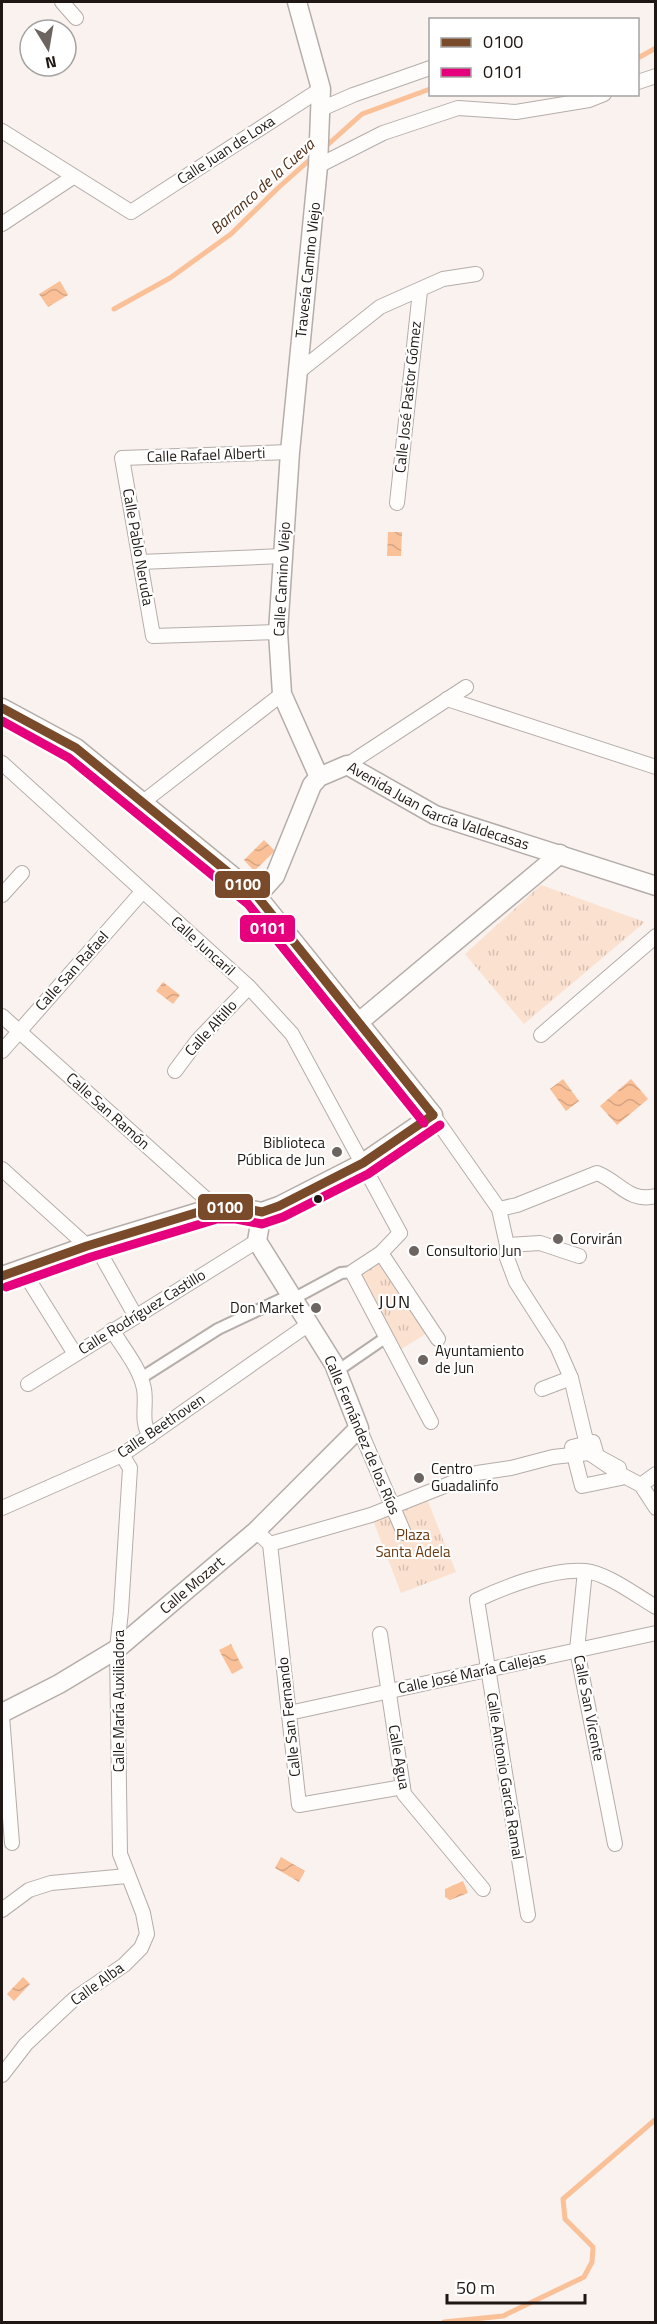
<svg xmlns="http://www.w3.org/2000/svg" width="657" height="2324" viewBox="0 0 657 2324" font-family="'Titillium Web',sans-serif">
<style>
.park{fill:url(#park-tufts)}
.water{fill:url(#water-waves)}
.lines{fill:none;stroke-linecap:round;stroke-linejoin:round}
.stream{stroke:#fac098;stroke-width:5}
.pedestrian-casing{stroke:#b4ada9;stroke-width:14}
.minor-casing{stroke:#b4ada9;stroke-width:16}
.tertiary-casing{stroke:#b4ada9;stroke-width:21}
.pedestrian{stroke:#fefdfc;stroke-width:10}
.minor{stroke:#fefdfc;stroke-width:14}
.tertiary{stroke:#fefdfc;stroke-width:18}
.bus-1-casing{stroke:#fff;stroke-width:14}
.bus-2-casing{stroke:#fff;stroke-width:14}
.bus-1{stroke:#7a4b2a;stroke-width:9}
.bus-2{stroke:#e5007d;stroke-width:9}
.poi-dot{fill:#6b6460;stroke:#fff;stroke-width:2}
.bus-dot{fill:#1e1713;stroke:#fff;stroke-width:2}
.labels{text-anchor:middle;stroke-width:4.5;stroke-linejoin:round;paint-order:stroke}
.street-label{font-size:15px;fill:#1e1713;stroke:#fff}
.poi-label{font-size:15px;fill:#1e1713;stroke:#fff;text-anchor:start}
.park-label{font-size:15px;fill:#6b390f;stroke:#fff}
.water-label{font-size:16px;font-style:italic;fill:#502f18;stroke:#fff}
.quarter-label{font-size:18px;letter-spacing:1.5px;fill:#1e1713;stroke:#fff}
.line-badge{stroke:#fff;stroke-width:2}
.badge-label{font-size:16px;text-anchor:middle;font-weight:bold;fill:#fff}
</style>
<defs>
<pattern id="park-tufts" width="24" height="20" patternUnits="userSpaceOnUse" patternTransform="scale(1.5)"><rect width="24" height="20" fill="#fbe1d0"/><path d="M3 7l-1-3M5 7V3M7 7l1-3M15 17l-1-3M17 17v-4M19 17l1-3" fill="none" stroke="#d7c0b2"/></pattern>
<pattern id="water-waves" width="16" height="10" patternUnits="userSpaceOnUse" patternTransform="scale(1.5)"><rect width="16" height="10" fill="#fac098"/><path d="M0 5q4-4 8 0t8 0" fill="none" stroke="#d6a482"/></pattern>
</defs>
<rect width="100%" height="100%" fill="#f9f2ee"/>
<!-- park -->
<g class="park">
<path d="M541 885 645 922 524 1024 465 954Z"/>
<path d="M381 1259 427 1333 400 1350 354 1276Z"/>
<path d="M425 1494 456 1572 401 1593 371 1515Z"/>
</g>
<!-- water -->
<g class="water">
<path d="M60 281 68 295 48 307 39 294Z"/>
<path d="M388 532H402L401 556H387Z"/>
<path d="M264 840 275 851 254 871 244 860Z"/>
<path d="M163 982 180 995 173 1004 156 991Z"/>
<path d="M563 1079 579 1101 566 1111 550 1089Z"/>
<path d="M631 1079 648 1099 617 1125 600 1106Z"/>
<path d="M231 1644 243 1668 232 1674 219 1650Z"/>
<path d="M281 1857 305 1871 299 1882 275 1868Z"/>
<path d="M463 1881 468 1893 450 1900 445 1897V1889Z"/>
<path d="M23 1977 30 1984 14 2001 7 1994Z"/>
</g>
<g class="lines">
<!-- stream -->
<g class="stream">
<path d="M638 58 656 48"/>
<path d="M324 148 362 114 430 89"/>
<path d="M114 309 170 278 231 234 278 188 314 156"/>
<path d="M444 2322 503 2316 584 2277 592 2262 593 2247 565 2219 563 2199 656 2119"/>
</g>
<defs>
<g id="pedestrian">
<path d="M293 1299 341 1273 352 1272"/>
<path d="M337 1371 385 1338"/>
<path d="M141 1378 218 1329 290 1295"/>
</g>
<g id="minor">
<path d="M62 2 76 18"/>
<path d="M638 82 656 76"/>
<path d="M319 110 353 95 430 68"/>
<path d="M2 131 131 212 321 89"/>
<path d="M318 166 383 133 458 108 516 112 589 100 604 94"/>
<path d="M2 224 73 177"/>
<path d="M297 373 380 307 443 279 476 274"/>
<path d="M397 503 420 291"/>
<path d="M140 562 283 556"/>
<path d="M278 632 153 636 122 458 290 452"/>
<path d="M447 699 656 767"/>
<path d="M2 763 249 987 292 1034 400 1233 381 1253 352 1272 431 1422"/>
<path d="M347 765 466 687"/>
<path d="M143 802 282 694"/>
<path d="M2 895 22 873"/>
<path d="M2 1016 215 1207"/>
<path d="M541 1035 656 936"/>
<path d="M2 1051 142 892"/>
<path d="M175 1071 198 1040 249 987"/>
<path d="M433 1115 499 1209 507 1245V1258L516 1282 557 1346 571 1378 589 1453"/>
<path d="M2 1169 87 1246"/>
<path d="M499 1209 517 1205 597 1173C620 1182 629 1203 656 1196"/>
<path d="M95 1244 135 1315"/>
<path d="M507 1245 540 1243 579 1256"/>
<path d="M381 1253 438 1339"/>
<path d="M22 1269 75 1354"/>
<path d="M112 1330C123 1348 140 1368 144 1389 147 1406 140 1421 150 1436"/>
<path d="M28 1384 257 1241"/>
<path d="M542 1389 571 1378"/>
<path d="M359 1428 404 1533"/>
<path d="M593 1442 597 1456 619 1468 621 1478 582 1486 572 1447Z"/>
<path d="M641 1485 656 1474"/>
<path d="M2 1508 122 1455 309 1324"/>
<path d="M256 1531 270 1544 299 1805 403 1787"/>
<path d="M270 1544 371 1515 477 1473 511 1468 553 1457 589 1453 620 1474 641 1485 656 1508"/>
<path d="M585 1571 577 1650 615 1844"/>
<path d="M380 1634 404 1794 483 1889"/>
<path d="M289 1713 656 1633"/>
<path d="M2 1716 12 1843"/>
<path d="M2 1910 29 1890 51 1883 127 1876"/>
<path d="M528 1915 477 1600C504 1587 553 1568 585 1571 607 1573 637 1596 656 1607"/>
<path d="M2 2075 26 2044 74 1999 124 1965 141 1948 147 1934 143 1913 120 1854 117 1649 121 1611 130 1468 122 1455"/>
</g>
<g id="tertiary">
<path d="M297 2 321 89 318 166 290 452 278 632 282 694 319 777"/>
<path d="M2 708 76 748 257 896 433 1115 363 1163 279 1206 262 1212 237 1207H215L87 1246 2 1276"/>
<path id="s1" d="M257 896 275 876 312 785 319 777 347 765 435 815 656 886"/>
<path d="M359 1022 560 854"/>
<path id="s2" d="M2 1713 59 1684 117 1649 256 1531 359 1428 334 1364 257 1241 262 1212"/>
</g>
</defs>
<!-- pedestrian casing -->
<use href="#pedestrian" class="pedestrian-casing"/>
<!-- minor casing -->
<use href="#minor" class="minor-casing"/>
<!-- tertiary casing -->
<use href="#tertiary" class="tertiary-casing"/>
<!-- pedestrian -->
<use href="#pedestrian" class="pedestrian"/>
<!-- minor -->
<use href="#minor" class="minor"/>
<!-- tertiary -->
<use href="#tertiary" class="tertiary"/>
<defs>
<g id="bus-1">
<path d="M2 708 76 748 257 896 433 1115"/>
<path d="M2 1276 87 1246 215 1207H237L262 1212 279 1206 363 1163 433 1115"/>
</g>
<g id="bus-2">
<path d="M2 721 69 758 248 904 424 1123"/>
<path d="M6 1287 91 1257 217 1219H236L262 1224 283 1217 368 1174 440 1125"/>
</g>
</defs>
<!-- bus-1 casing -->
<use href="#bus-1" class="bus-1-casing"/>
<!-- bus-2 casing -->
<use href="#bus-2" class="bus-2-casing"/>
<!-- bus-1 -->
<use href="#bus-1" class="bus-1"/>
<!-- bus-2 -->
<use href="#bus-2" class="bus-2"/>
</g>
<!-- markers -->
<g class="poi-dot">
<circle cx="337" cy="1152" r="6"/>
<circle cx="558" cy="1239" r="6"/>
<circle cx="414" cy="1251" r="6"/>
<circle cx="316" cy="1308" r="6"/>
<circle cx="423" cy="1360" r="6"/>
<circle cx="419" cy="1478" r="6"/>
</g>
<circle class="bus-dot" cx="318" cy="1199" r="5"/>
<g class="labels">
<!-- street labels -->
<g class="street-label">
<text transform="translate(226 150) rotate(-33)" y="5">Calle Juan de Loxa</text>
<text transform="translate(308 270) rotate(-84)" y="5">Travesía Camino Viejo</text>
<text transform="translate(408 397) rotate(-84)" y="5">Calle José Pastor Gómez</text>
<text transform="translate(206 455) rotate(-2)" y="5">Calle Rafael Alberti</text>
<text transform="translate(138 547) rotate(80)" y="5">Calle Pablo Neruda</text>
<text transform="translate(282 579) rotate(-87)" y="5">Calle Camino Viejo</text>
<text dy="5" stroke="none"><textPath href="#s1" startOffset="267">Avenida Juan García Valdecasas</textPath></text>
<text transform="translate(203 946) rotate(42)" y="5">Calle Juncaril</text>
<text transform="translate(72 971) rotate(-48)" y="5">Calle San Rafael</text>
<text transform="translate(211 1028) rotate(-48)" y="5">Calle Altillo</text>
<text transform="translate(108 1111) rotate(42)" y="5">Calle San Ramón</text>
<text transform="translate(142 1312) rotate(-32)" y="5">Calle Rodríguez Castillo</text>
<text transform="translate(161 1426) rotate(-34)" y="5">Calle Beethoven</text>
<text transform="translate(362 1435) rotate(67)" y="5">Calle Fernández de los Ríos</text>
<text dy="5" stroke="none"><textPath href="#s2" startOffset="230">Calle Mozart</textPath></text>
<text transform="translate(472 1673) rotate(-12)" y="5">Calle José María Callejas</text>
<text transform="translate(119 1701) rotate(-90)" y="5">Calle María Auxiliadora</text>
<text transform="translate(589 1708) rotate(79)" y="5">Calle San Vicente</text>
<text transform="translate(289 1717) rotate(-96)" y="5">Calle San Fernando</text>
<text transform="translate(399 1757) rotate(80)" y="5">Calle Agua</text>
<text transform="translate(505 1776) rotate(81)" y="5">Calle Antonio García Ramal</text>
<text transform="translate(97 1984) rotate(-36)" y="5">Calle Alba</text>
</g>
<!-- poi labels -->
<g class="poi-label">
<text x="325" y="1148" text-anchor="end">Biblioteca<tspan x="325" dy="17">Pública de Jun</tspan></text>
<text x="570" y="1244">Corvirán</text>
<text x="426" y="1256">Consultorio Jun</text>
<text x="304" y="1313" text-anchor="end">Don Market</text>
<text x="435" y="1356">Ayuntamiento<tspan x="435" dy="17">de Jun</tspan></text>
<text x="431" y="1474">Centro<tspan x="431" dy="17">Guadalinfo</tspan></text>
</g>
<!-- park labels -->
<g class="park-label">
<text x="413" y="1540">Plaza<tspan x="413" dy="17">Santa Adela</tspan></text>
</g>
<!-- water labels -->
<g class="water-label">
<text transform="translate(262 186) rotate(-42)" y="6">Barranco de la Cueva</text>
</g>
<!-- quarter labels -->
<g class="quarter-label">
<text x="395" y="1308">JUN</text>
</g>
</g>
<g class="line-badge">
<rect x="214" y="870" width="57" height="29" rx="6" fill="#7a4b2a"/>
<rect x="239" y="914" width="57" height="29" rx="6" fill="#e5007d"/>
<rect x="197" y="1193" width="57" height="28" rx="6" fill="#7a4b2a"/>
</g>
<g class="badge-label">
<text x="243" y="890">0100</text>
<text x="268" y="934">0101</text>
<text x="225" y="1213">0100</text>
</g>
<!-- border -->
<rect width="657" height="2324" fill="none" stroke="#1e1713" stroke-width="6"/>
<!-- legend -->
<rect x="429" y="18" width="210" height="78" fill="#ffffff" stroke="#a5a2a1" stroke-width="1.5"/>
<rect x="441" y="38" width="30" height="9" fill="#7a4b2a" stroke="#a5a2a1" stroke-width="1.5"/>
<text x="483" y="48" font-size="18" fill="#1e1713">0100</text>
<rect x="441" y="68" width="30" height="9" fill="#e5007d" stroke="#a5a2a1" stroke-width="1.5"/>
<text x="483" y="78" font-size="18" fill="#1e1713">0101</text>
<!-- north arrow -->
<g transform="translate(48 48) rotate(169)"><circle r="28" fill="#ffffff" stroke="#a5a2a1" stroke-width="1.5"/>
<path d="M0-4.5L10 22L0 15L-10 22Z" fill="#6b6460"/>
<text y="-9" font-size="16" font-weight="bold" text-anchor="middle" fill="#1e1713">N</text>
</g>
<!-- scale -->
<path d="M447 2294v9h138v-9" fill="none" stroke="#1e1713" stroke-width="3"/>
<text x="456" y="2294" font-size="18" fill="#1e1713" stroke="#ffffff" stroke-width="4.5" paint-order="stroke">50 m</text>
</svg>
